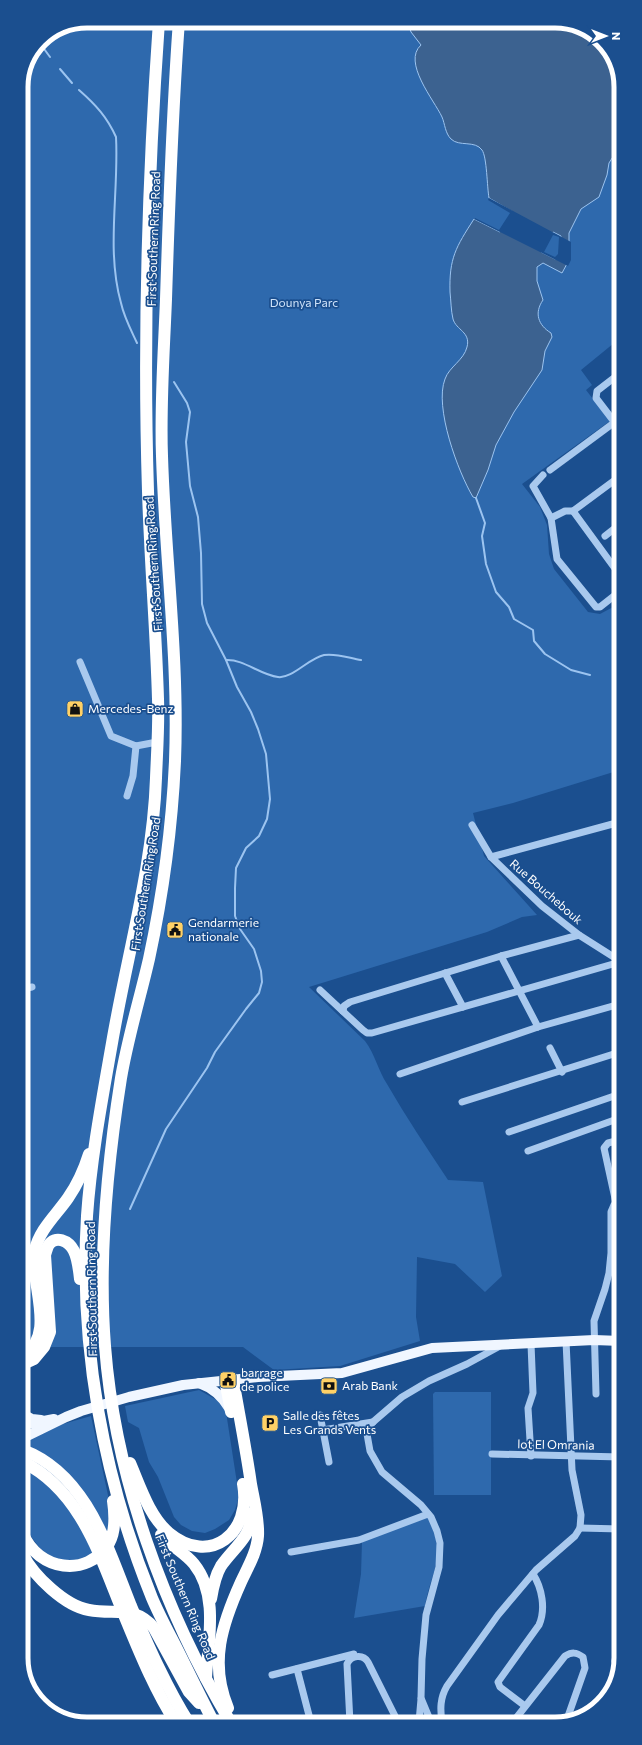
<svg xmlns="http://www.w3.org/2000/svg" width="642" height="1745" viewBox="0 0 642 1745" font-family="Commissioner,sans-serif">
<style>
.green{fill:#2e69ad}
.water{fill:#3c6290;stroke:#9cc4f0;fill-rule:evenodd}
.pier{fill:#1b4f8f;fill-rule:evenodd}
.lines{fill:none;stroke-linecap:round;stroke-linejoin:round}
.stream{stroke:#9cc4f0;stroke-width:2}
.minor{stroke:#a9c9ee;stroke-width:7}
.major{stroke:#f0f6ff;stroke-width:10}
.highway{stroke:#fff;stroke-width:12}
.labels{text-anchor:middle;stroke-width:3.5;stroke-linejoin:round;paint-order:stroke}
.street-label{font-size:12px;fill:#fff;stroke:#1b4f8f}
.park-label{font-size:12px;fill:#cfe3fa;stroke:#1b4f8f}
.poi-label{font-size:12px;fill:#fff;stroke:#1b4f8f;text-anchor:start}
.rim{fill:none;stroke:#fff;stroke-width:5}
</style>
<rect width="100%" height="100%" fill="#1b4f8f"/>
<!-- green -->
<g class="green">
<path d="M87 21H560L596 35 619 69V339L581 370 592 385 586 390 610 421 522 484 540 507 547 525 549 554 554 569 588 612 600 614 615 606 619 610 620 770 513 803 473 813 484 856 537 915 522 917 487 932 309 987 365 1041C375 1054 378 1070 387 1084 406 1117 427 1148 448 1180L483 1182 502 1276 485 1292 455 1264 417 1257 416 1317 420 1341 340 1366 274 1370 243 1347H23L21 83 40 40Z"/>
<path d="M199 1390 222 1403 226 1412 239 1496 235 1510 229 1520 215 1529 205 1533 192 1531 181 1525 174 1517 158 1477 149 1462 139 1428 128 1422 125 1406Z"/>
<path d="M435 1392H491V1495H434L433 1394Z"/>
<path d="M91 1416 109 1500 112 1523 94 1554 70 1562 49 1556 39 1547 29 1534 23 1516V1442L63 1424Z"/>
<path d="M427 1516C448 1558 432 1567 425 1606L354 1618 361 1574 362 1542Z"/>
</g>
<!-- water -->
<path class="water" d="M407 21H560L596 35 619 69V152L614 155 609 163 607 175 599 197 581 209 569 233V260L562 273 543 263 537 267V281L543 300C534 313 538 325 551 333L552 337 545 351 542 370 514 412 496 445 488 470 476 498 473 497C458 472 434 407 445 379 449 367 464 360 467 347 471 332 456 330 453 319 451 311 451 301 450 292 449 258 456 247 474 219L500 232 513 212 489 198C487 187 487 157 482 150 475 140 459 147 451 139 445 133 445 124 442 117 434 100 402 62 421 45L411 32ZM553 232 561 236 559 257 555 259 541 252Z"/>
<!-- pier -->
<path class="pier" d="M489 198 571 242V260L568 266 474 219 475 218 499 230 510 213 488 200ZM553 235 559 237 558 254 555 257 544 252Z"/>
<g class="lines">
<!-- stream -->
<g class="stream">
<path d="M39 42 50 57"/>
<path d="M60 69 72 83"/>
<path d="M79 90C96 105 107 117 116 137 119 192 106 250 121 303 124 317 131 330 137 343"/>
<path d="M476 498 485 523 482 536 486 564 496 592 509 607 514 619 533 630 534 641 545 654 571 670 590 675"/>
<path d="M226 660C244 659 260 675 278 677 292 679 309 658 324 655 336 653 349 658 361 660"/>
<path d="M130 1209 166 1129 207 1068 215 1052 246 1009 259 993 262 982 261 971 254 949 240 929 235 916V888L236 868 246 848 259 836 267 819 270 799 266 754 258 729 251 712 237 687 226 660 207 623 202 604 201 553 198 517 190 486 186 442 190 412 187 403 174 382"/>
</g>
<!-- minor -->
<g class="minor">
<path d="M619 374 597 391 596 398 619 428"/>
<path d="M550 470 619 419"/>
<path d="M543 475 533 486 551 518 557 559 596 607H600L619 592"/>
<path d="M619 477 573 511 619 574"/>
<path d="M551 518 565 511H573"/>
<path d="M605 536 619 525"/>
<path d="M80 662 111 736 136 746 157 742"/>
<path d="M127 796 133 776 136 746"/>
<path d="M472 825 491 857 542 906 579 935 620 961"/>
<path d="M491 857 620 822"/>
<path d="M501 956 538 1027"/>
<path d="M445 973 463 1007"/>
<path d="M22 989 32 987"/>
<path d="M320 990 363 1030 367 1033H372L620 962"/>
<path d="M343 1011 344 1006 350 1002 501 956 579 935"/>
<path d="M550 1048 562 1072"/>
<path d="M400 1074 538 1027 620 1004"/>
<path d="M462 1102 620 1052"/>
<path d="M509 1132 620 1094"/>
<path d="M528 1151 620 1118"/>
<path d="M616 1203 604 1148 608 1143 620 1140"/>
<path d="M531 1344 533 1393 528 1408 531 1456"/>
<path d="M596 1394 594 1321 605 1289 609 1273 611 1253V1212L614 1205 620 1201"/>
<path d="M320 1415 329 1462"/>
<path d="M323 1430 373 1422"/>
<path d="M492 1454 621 1457"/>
<path d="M580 1528 621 1529"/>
<path d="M291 1552 359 1540 428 1514"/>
<path d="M619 1665 616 1664 615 1661 621 1621"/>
<path d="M297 1669 311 1723"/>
<path d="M272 1675 354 1654"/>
<path d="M525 1706 500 1687 498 1682 539 1625C546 1609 542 1588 533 1574"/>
<path d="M409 1722 419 1720"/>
<path d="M419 1722 421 1699"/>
<path d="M431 1722 421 1698 422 1659 426 1615 439 1567 440 1543 437 1531 431 1517 421 1505 382 1472 370 1451 367 1434 368 1428 373 1422 402 1397 429 1381 467 1364 500 1346"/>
<path d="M442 1722C440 1709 440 1698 447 1686L498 1615 536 1570 575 1536 580 1528 581 1515 572 1470 566 1341"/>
<path d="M513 1722 565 1656C572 1652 576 1652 583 1657L585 1668 566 1722"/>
<path d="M350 1723 347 1664C351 1655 363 1654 368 1662L398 1722"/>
</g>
<!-- major -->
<g class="major">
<path d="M199 1383C213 1388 222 1396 229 1408"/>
<path d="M23 1414 32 1419 41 1420"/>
<path d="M23 1425 54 1419"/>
<path d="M23 1438 66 1417 81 1411 129 1397 183 1385 258 1377 342 1373 432 1348 594 1340 621 1341"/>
</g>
<!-- highway -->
<g class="highway">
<path d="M159 21C148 177 143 334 148 491 150 560 156 630 158 699 159 725 157 752 156 778 153 867 127 955 112 1043 102 1100 91 1158 87 1216 79 1346 103 1477 152 1598 160 1617 170 1635 179 1653 191 1677 202 1700 214 1723"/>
<path d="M179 21C172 114 169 206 166 299 164 351 160 405 162 456 165 557 179 659 175 761 172 827 163 894 149 959 140 998 128 1037 121 1078 107 1166 98 1257 105 1346 115 1477 164 1611 231 1723"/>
<path d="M23 1356C58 1334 29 1283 35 1250 39 1230 57 1214 68 1198 77 1185 84 1170 89 1154"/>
<path d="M23 1364 34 1359 44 1347 50 1332 45 1255C46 1252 47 1248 48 1246 55 1234 69 1241 74 1251 78 1259 79 1270 80 1279"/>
<path d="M225 1380 231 1412"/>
<path d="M23 1450C87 1474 108 1549 131 1606 148 1645 166 1687 189 1723"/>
<path d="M23 1462C84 1492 102 1564 127 1622 141 1656 156 1692 176 1723"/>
<path d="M130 1463C140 1486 149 1516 169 1533 210 1567 252 1533 243 1484"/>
<path d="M23 1534C38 1570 87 1579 109 1543 116 1531 115 1515 113 1501"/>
<path d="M161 1535C171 1546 185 1553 194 1564 219 1595 208 1641 206 1678"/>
<path d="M23 1555C34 1576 65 1606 89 1610 115 1615 135 1605 154 1628L189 1692 199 1703"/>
<path d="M211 1599C213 1587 215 1576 221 1566 234 1547 251 1538 252 1513"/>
<path d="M228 1708C209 1663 222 1624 241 1582 248 1567 257 1552 258 1536 259 1519 254 1501 251 1484 246 1449 239 1414 233 1379"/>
</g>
</g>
<!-- icons -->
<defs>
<symbol id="shop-square" viewBox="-11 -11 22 22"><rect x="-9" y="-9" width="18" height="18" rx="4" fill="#ffd166" stroke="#1b4f8f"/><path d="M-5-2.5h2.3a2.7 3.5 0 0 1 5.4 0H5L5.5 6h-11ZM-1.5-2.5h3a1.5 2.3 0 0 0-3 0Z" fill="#111"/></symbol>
<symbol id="civic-square" viewBox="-11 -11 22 22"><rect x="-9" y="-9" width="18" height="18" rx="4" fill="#ffd166" stroke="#1b4f8f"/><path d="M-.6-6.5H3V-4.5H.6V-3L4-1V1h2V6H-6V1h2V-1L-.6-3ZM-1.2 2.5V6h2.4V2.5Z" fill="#111"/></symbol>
<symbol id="bank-square" viewBox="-11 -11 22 22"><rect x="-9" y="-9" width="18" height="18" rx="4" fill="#ffd166" stroke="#1b4f8f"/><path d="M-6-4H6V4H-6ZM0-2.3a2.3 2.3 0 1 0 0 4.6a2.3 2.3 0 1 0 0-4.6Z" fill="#111"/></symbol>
<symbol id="parking-square" viewBox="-11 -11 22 22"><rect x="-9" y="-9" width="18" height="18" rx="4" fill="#ffd166" stroke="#1b4f8f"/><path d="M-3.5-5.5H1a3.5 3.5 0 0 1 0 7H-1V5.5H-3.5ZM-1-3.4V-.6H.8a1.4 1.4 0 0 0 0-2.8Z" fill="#111"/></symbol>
</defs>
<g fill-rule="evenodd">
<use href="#shop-square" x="65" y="699" width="20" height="20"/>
<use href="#civic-square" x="165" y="920" width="20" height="20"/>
<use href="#civic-square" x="218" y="1370" width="20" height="20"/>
<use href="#bank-square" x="319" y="1376" width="20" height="20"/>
<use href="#parking-square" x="260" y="1413" width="20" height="20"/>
</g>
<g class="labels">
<!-- street labels -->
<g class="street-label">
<text transform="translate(154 239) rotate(-88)" y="4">First Southern Ring Road</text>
<text transform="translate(154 564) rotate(-94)" y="4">First Southern Ring Road</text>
<text transform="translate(146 884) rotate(-81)" y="4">First Southern Ring Road</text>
<text transform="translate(546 892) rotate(41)" y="4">Rue Bouchebouk</text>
<text transform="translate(92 1289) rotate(-91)" y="4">First Southern Ring Road</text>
<text transform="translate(556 1445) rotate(1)" y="4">lot El Omrania</text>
<text transform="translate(185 1597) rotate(67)" y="4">First Southern Ring Road</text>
</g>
<!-- park labels -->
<g class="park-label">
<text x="304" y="307">Dounya Parc</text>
</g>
<!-- poi labels -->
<g class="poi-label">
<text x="88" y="713">Mercedes-Benz</text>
<text x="188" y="927">Gendarmerie<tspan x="188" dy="14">nationale</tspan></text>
<text x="241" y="1377">barrage<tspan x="241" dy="14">de police</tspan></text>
<text x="342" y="1390">Arab Bank</text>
<text x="283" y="1420">Salle des fêtes<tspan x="283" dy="14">Les Grands Vents</tspan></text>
</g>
</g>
<!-- crop -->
<path d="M0 0H642V1745H0ZM87 28H555A59 59 0 0 1 614 87V1658A59 59 0 0 1 555 1717H87A59 59 0 0 1 28 1658V87A59 59 0 0 1 87 28Z" fill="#1b4f8f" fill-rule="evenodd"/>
<path class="rim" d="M87 28H555A59 59 0 0 1 614 87V1658A59 59 0 0 1 555 1717H87A59 59 0 0 1 28 1658V87A59 59 0 0 1 87 28Z"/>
<!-- north arrow -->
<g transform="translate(606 36) rotate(90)" stroke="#1b4f8f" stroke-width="3" paint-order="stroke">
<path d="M0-3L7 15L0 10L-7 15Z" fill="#ffffff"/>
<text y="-6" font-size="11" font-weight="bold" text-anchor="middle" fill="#ffffff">N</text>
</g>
</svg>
